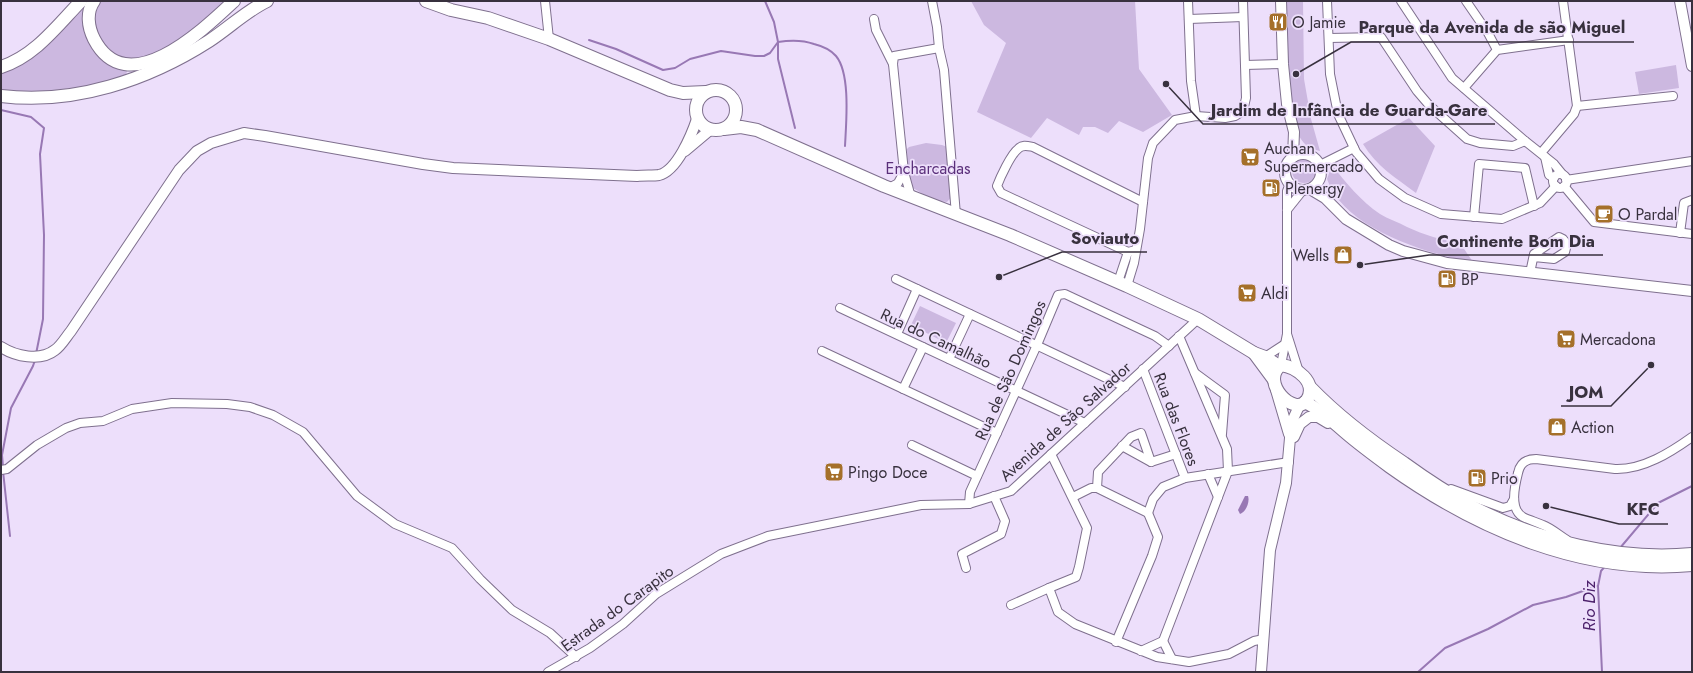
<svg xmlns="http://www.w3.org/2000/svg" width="1693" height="673" viewBox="0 0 1693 673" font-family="Jost,sans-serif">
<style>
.green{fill:#ccb8e0}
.water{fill:#9878b4}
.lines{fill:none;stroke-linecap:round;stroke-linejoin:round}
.stream{stroke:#9878b4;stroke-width:2}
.minor-casing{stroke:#7f708e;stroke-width:10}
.major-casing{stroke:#7f708e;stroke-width:12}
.highway-casing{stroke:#7f708e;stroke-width:14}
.minor{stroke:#fff;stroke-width:8}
.major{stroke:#fff;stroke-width:10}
.highway{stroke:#fff;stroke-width:12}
.labels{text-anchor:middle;stroke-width:3.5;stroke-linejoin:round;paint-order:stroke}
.poi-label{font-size:16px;fill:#38313e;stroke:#eddffb;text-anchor:start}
.park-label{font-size:16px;fill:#5a2f7a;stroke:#eddffb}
.street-label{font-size:16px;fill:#38313e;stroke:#eddffb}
.water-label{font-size:17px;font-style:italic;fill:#4d226c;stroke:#eddffb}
.leader{fill:none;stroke:#38313e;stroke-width:1.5}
.callout-dot{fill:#38313e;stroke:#eddffb;stroke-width:1.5}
.callout-label{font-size:17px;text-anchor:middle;font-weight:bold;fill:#38313e;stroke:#eddffb;stroke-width:3.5;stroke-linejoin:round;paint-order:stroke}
</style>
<rect width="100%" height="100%" fill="#eddffb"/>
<!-- green -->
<g class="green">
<path d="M85 1 83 23 121 67 127 71 126 75 101 85 29 93 1 92V72Z"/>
<path d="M98 1H229L164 52 136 62 116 56 104 46 93 28 95 5Z"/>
<path d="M971 1H1135L1139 69 1172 115 1143 132 1119 121 1108 133 1095 127H1083L1079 135 1047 118 1031 138 977 112 1006 43 984 25Z"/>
<path d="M1287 1H1303L1304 79 1311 119 1320 151C1315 150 1310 148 1306 145 1281 121 1286 35 1287 1Z"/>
<path d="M1676 65 1679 88 1639 94 1635 72Z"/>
<path d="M1409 118 1435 146 1416 193C1396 178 1376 166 1363 144Z"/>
<path d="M926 143 942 145 950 148 954 194 947 202C933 202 920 192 908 185L907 149 909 147Z"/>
<circle cx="1304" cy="171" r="12"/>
<path d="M1332 165C1346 183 1361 201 1380 214 1388 219 1398 222 1407 227 1424 235 1442 240 1460 243L1473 262C1427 254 1343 228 1327 179Z"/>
<path d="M920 306 956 323 946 343 911 325Z"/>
</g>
<!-- water -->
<path class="water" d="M1245 496H1248C1250 502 1246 512 1240 514L1238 510Z"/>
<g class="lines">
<!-- stream -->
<g class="stream">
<path d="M765 1 774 22 778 42V59L795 128"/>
<path d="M589 40 616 49 663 70 675 68 690 59 721 51 755 56H764L770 53 778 42C790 40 803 40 814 44 822 46 830 49 836 56 851 74 846 124 845 146"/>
<path d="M1 110 31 117 44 128 40 154 44 235 43 319 36 354"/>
<path d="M3 467 2 455 11 408 33 366 35 360"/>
<path d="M3 471 10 536"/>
<path d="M1620 548 1658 503 1692 486"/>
<path d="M1418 672 1445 648 1488 629 1533 605 1566 597 1597 586"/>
<path d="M1602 672 1598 586 1601 571 1606 565"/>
</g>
<defs>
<g id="minor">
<path d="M545 1 549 39"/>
<path d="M932 1 937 27 939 48 944 70 956 215"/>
<path d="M1188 1 1191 81 1196 116"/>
<path d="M1327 1 1330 74 1338 114 1356 152 1379 179 1405 198 1441 214 1502 219 1540 203 1556 186"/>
<path d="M1401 1 1452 78 1525 141 1554 164 1563 175"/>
<path d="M1466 1 1488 33 1497 50"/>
<path d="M874 19 876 30 893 64"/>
<path d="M1189 19 1243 17"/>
<path d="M1329 38 1381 37 1417 91 1429 105 1467 139 1480 143 1513 146 1525 141"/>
<path d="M1245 65 1283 64"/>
<path d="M1464 88 1497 50 1569 40"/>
<path d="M1577 106 1673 96"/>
<path d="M1541 153 1574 114 1577 106 1563 1"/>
<path d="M1545 157 1549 175 1554 178"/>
<path d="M1320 165 1354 148"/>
<circle cx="1560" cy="181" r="7"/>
<path d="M1566 180 1692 161"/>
<path d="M1564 186 1594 222 1692 234"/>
<path d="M889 188 898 183 904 172"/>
<path d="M911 197 904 172 893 64 894 56 939 48"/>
<path d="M1287 210 1303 190"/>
<path d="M1474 217 1479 164 1525 168 1534 206"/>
<path d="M1680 233 1684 203 1692 200"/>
<path d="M1136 250 1128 252 1001 193 997 186C1000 178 1011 154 1018 149 1022 144 1028 146 1033 147L1143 202"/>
<path d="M1530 273 1534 254 1559 237 1563 239 1567 244 1565 252 1554 259 1534 257"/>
<path d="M896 279 1125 387"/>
<path d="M1118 282 1128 252"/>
<path d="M1127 286 1134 263 1140 229 1148 158 1153 143 1175 120 1196 116 1225 118 1235 116 1243 111 1246 98 1243 1"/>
<path d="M840 308 1085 423"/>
<path d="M897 334 917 289"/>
<path d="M1287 334 1299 372"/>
<path d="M822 351 997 433"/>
<path d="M1265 357 1285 344"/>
<path d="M949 359 970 314"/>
<path d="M1281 365 1287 334V191L1290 184"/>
<path d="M1143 369 1185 478"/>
<path d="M1195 373 1225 395 1222 434"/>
<path d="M903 389 923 347"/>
<path d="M912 445 977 476"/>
<path d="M1122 446 1151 462"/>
<path d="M1051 454 1087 528 1079 567 1076 577 1049 588 1058 612 1075 624 1157 657 1189 662 1229 654 1254 641 1264 639"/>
<path d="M1 470 7 469 37 445 66 428 80 423 103 421 132 409 172 403 227 404 250 407 273 415 303 432 357 496 395 524 452 548 480 579 512 610 550 633 576 657"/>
<path d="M1208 474 1218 497"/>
<path d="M1097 488 1098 472 1131 437 1141 433 1151 462 1176 454"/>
<path d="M1451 489 1503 508 1510 506 1514 499"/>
<path d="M1073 497 1091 488H1097L1148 513 1158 537 1152 556 1116 642"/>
<path d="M969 504 970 492 1037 345 1058 295 1065 294 1155 336 1169 346"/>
<path d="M1148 513 1153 499 1163 487 1185 478 1289 462"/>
<path d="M1567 540C1559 535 1551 528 1543 525 1536 522 1529 520 1523 517 1509 509 1515 485 1518 473 1520 463 1526 459 1536 459L1615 469C1643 470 1671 452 1692 437"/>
<path d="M966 568 962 554 1001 534 1005 521 994 496"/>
<path d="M1011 605 1049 588"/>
<path d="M1163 641 1228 471 1227 449 1179 336"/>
<path d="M1163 641 1172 659"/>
<path d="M1141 651 1163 641"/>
<path d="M548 672 590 648 623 624 656 594 721 554 768 536 921 505 969 504 1011 491 1198 319"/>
</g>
<g id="major">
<path d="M1281 1 1283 64 1287 104 1294 132 1293 157"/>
<path d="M1680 1 1692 66"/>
<path d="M685 151 710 130"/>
<circle cx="1303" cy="172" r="18"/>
<path d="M1310 189 1325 198 1346 219 1389 245 1403 251 1447 263 1692 291"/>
<path d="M1 347C15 356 40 362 55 350 61 346 66 337 71 331L179 170 197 151 211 143 244 133 265 136 423 164 453 168 637 176C644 175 653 176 659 175 677 171 692 134 697 119"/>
<path d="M1276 390 1289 434"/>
<path d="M1294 437 1300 424 1309 417H1318L1328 423"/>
<path d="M1261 672 1270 550 1286 483 1290 438 1294 417 1300 404"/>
</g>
<g id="highway">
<path d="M94 1C86 12 88 27 94 39 127 103 203 30 234 1"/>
<path d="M426 1 451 10 488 18 549 39 670 90 683 93 706 92"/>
<path d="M1 67C35 56 57 26 81 1"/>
<circle cx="716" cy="110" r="20"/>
<path d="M1 96C74 105 148 80 209 41 229 28 246 11 267 1"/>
<path d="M724 129 741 127 757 130 884 186 1010 235 1127 286 1198 319 1254 353 1265 357 1279 366"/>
<path d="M1254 353 1274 380"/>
<path d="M1281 365C1296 367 1318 382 1307 400 1295 418 1259 382 1281 365Z"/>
<path d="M1310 387C1338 416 1371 441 1404 463 1426 479 1449 494 1473 507 1539 541 1618 561 1692 554"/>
<path d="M1305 402C1321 410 1333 422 1346 433 1360 445 1375 456 1390 467 1477 529 1583 575 1692 565"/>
</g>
</defs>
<!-- minor casing -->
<use href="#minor" class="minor-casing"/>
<!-- major casing -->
<use href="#major" class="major-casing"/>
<!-- highway casing -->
<use href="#highway" class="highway-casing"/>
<!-- minor -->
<use href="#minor" class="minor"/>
<!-- major -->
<use href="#major" class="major"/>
<!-- highway -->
<use href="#highway" class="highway"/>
</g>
<!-- icons -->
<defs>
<symbol id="restaurant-square" viewBox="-11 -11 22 22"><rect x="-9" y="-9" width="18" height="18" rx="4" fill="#a5702a" stroke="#eddffb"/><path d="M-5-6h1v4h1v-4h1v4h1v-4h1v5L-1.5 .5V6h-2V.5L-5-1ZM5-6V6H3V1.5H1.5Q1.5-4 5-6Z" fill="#fff"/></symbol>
<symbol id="supermarket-square" viewBox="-11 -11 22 22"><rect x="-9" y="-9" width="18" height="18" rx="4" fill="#a5702a" stroke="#eddffb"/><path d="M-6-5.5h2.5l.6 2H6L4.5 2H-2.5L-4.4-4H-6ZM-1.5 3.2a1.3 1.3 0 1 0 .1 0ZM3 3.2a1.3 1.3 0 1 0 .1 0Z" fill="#fff"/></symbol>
<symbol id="fuel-square" viewBox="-11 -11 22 22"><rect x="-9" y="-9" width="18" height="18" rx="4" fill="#a5702a" stroke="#eddffb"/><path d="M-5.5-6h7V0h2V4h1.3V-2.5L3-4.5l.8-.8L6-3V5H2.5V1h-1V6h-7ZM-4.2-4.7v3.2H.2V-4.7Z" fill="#fff"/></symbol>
<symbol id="cafe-square" viewBox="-11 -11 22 22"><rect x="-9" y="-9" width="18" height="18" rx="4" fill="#a5702a" stroke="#eddffb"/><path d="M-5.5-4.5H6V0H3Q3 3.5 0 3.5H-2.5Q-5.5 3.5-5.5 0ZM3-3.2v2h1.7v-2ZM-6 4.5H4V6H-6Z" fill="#fff"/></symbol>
<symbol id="shop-square" viewBox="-11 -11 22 22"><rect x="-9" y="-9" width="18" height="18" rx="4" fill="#a5702a" stroke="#eddffb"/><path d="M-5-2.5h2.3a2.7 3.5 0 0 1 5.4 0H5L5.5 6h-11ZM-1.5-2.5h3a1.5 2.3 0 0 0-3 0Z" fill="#fff"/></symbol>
</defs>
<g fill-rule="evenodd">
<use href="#restaurant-square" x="1267" y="11" width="22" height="22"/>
<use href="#supermarket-square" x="1239" y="146" width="22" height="22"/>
<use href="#fuel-square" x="1260" y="177" width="22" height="22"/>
<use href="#cafe-square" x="1593" y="203" width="22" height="22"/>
<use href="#shop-square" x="1332" y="244" width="22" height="22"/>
<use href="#fuel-square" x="1436" y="268" width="22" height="22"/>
<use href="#supermarket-square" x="1236" y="282" width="22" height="22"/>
<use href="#supermarket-square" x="1555" y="328" width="22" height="22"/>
<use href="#shop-square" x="1546" y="416" width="22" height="22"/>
<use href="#supermarket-square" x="823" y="461" width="22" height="22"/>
<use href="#fuel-square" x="1466" y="467" width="22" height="22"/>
</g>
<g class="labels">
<!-- poi labels -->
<g class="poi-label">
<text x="1292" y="28">O Jamie</text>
<text x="1264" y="154">Auchan<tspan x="1264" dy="18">Supermercado</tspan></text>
<text x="1285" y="194">Plenergy</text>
<text x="1618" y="220">O Pardal</text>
<text x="1329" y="261" text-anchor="end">Wells</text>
<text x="1461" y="285">BP</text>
<text x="1261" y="299">Aldi</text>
<text x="1580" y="345">Mercadona</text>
<text x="1571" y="433">Action</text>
<text x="848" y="478">Pingo Doce</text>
<text x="1491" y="484">Prio</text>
</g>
<!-- park labels -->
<g class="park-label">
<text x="928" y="174">Encharcadas</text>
</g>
<!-- street labels -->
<g class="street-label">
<text transform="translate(936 338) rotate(25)" y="6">Rua do Camalhão</text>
<text transform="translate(1010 370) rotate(-66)" y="6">Rua de São Domingos</text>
<text transform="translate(1177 419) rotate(69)" y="6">Rua das Flores</text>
<text transform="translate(1065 421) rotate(-42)" y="6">Avenida de São Salvador</text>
<text transform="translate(617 608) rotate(-36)" y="6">Estrada do Carapito</text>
</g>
<!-- water labels -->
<g class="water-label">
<text transform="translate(1589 606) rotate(-90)" y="6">Rio Diz</text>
</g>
</g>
<!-- callouts -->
<path class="leader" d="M1296 74L1351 42H1634M1166 84L1203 124H1495M999 277L1062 252H1147M1360 265L1429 255H1603M1651 365L1611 406H1561M1546 506L1619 524H1668"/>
<g class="callout-dot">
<circle cx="1296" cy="74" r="4"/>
<circle cx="1166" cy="84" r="4"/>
<circle cx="999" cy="277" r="4"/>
<circle cx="1360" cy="265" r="4"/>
<circle cx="1651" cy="365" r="4"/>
<circle cx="1546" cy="506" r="4"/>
</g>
<g class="callout-label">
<text x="1492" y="33">Parque da Avenida de são Miguel</text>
<text x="1349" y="116">Jardim de Infância de Guarda-Gare</text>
<text x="1105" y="244">Soviauto</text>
<text x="1516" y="247">Continente Bom Dia</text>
<text x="1586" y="398">JOM</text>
<text x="1643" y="515">KFC</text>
</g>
<!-- border -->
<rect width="1693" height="673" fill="none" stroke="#38313e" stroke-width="4"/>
</svg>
